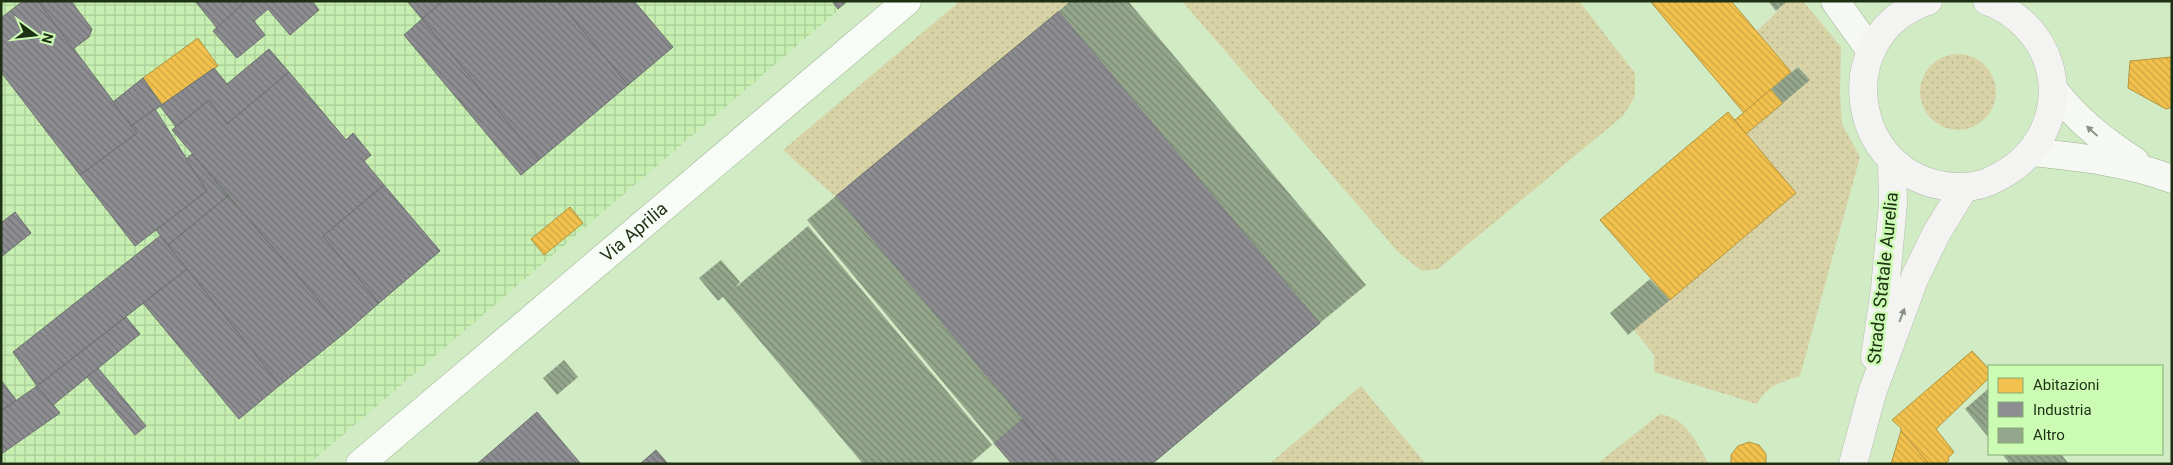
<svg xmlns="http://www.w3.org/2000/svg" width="2173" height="465" viewBox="0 0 2173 465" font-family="Roboto,sans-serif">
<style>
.industrial{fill:url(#industrial-grid)}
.green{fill:url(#green-dots)}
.homes{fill:url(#homes-back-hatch);stroke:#b2963d}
.industry{fill:url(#industry-back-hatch);stroke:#6c716c}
.building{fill:url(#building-back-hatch)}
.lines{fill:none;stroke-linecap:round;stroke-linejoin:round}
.street-casing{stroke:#9eb293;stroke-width:29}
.secondary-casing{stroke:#9eb293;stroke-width:29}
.primary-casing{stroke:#b6beb2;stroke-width:29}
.street{stroke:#f8fcf6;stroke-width:28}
.secondary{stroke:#f6f8f4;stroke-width:28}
.primary{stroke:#f3f4f2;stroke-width:28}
.oneway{fill:#8a9484}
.oneway2{fill:#889283}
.labels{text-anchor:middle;stroke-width:5;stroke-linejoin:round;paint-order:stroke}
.street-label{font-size:18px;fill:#1e3014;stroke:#ccfcb3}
</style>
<defs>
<pattern id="industrial-grid" width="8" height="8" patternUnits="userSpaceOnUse" patternTransform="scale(1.25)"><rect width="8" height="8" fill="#c7efb2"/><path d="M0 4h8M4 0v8" fill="none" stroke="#aacd98"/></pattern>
<pattern id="green-dots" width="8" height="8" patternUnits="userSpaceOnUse" patternTransform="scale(1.25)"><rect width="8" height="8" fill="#d8d2a7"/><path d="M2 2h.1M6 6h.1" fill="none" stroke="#b9b58f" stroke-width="1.8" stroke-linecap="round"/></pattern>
<pattern id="homes-back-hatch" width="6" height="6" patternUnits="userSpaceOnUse" patternTransform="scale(1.25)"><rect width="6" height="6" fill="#f2c14e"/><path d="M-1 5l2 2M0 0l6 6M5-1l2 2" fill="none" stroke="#cfa643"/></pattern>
<pattern id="industry-back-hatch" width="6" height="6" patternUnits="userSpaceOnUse" patternTransform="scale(1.25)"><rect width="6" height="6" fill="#8d8d92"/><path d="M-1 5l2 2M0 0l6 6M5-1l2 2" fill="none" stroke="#737476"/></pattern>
<pattern id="building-back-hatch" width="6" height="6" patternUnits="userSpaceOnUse" patternTransform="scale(1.25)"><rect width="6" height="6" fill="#94a68b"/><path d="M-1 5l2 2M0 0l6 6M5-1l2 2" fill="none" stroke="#788870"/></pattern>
</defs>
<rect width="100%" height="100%" fill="#d1ebc4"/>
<!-- industrial -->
<path class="industrial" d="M1 1H849L309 464H1Z"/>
<!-- green -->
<g class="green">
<path d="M960 1H1070L837 198 783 150Z"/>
<path d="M1182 1H1579L1635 73V96L1623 116 1438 269 1422 271 1398 252Z"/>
<path d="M1788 1H1803L1841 47 1840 93 1842 124 1860 157 1800 376C1779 383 1769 384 1757 404L1654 372V355L1634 330 1795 193 1746 134 1810 80 1798 67 1791 72 1757 31Z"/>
<circle cx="1958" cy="92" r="38"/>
<path d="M1361 386 1426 464H1269Z"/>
<path d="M1660 414C1689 420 1695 441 1709 464H1597Z"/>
</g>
<!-- homes -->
<g class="homes">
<path d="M1650 1H1731L1791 72 1744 113Z"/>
<path d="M198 38 218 66 162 105 143 78Z"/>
<path d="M2172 57V107L2166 109 2128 88 2130 61Z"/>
<path d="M1771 89 1783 103 1746 134 1735 120Z"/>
<path d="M1728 112 1796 193 1670 300 1600 220Z"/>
<path d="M570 207 583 223 544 255 531 239Z"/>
<path d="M1972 351 1989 369V378L1936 429 1954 452 1948 458 1949 460 1945 464H1929L1901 431V428L1892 420Z"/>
<path d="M1901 431 1929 464H1891Z"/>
<path d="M1749 442 1759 445 1766 454V464H1731V455L1738 446Z"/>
</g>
<!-- industry -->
<g class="industry">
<path d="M23 1H38L137 133 80 175 1 72V18Z"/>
<path d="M38 1H71L92 29 89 37 73 49Z"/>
<path d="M195 1H246L217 28Z"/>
<path d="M246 1H312L319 10 290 35 268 9 254 21 265 35 237 58 213 31Z"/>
<path d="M407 1H443L422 19Z"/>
<path d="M443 1H558L628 85 539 160 422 19Z"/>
<path d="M558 1H634L673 47 628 85Z"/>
<path d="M832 1H847L838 9Z"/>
<path d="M1059 11 1320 323 1152 464H1060L836 196Z"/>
<path d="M422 19 539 160 521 175 404 35Z"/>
<path d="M269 49 289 72 227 124 209 100 176 127 160 106 214 68 227 84Z"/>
<path d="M289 72 346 140 353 133 371 155 364 161 384 185 323 236 379 303 346 332 172 130 209 100 227 124Z"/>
<path d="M143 78 162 105 131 126 113 102Z"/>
<path d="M155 109 207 191 135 246 80 175 137 133 131 126Z"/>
<path d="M192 154 228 196 168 245 156 230 207 191 186 159Z"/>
<path d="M384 185 440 251 379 303 323 236Z"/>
<path d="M228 196 346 332 280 385 168 245Z"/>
<path d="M15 212 31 233 1 257V223Z"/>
<path d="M160 236 187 269 37 386 13 352Z"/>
<path d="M187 269 280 385 239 419 143 303Z"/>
<path d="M126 317 140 334 53 405 37 386Z"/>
<path d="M98 368 146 426 135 435 87 377Z"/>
<path d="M1 380 16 400 1 411Z"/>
<path d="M37 386 60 413 7 450 1 442V411Z"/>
<path d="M537 412 581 464H477Z"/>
<path d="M1022 419 1060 464H1012L994 443Z"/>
<path d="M1 442 7 450 1 454Z"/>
<path d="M656 450 668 464H640Z"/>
</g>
<!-- building -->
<g class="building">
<path d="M1070 1H1128L1366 285 1320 323 1059 11Z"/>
<path d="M1768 1H1788L1776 11Z"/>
<path d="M1798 67 1810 80 1783 103 1771 89Z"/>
<path d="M836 196 1022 419 994 443 807 220Z"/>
<path d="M808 226 992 445 970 464H863L723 297 718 301 699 278 721 260 740 282 735 288Z"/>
<path d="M1650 279 1670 300 1628 335 1610 313Z"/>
<path d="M564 360 578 377 557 395 543 378Z"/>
<path d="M1989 388V438L1965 409Z"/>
<path d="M2002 454H2061L2069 464H2010Z"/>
</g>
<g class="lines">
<defs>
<g id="street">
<path id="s1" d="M360 464 907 1"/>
</g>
<g id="secondary">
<path d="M1835 1 1871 51"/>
<path d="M2054 90C2077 120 2103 141 2135 161"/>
<path d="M2032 152C2079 157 2127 162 2172 179"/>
</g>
<g id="primary">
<path d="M1928 1C1825 35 1851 188 1962 187 1974 187 1988 183 1998 177 2057 148 2072 72 2025 25 2014 15 2001 5 1987 1"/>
<path d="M1875 357 1885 289 1893 204 1892 162"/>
<path d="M1853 464 1872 393 1915 277 1936 234 1964 188"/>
</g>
</defs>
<!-- street casing -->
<use href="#street" class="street-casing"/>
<!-- secondary casing -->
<use href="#secondary" class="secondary-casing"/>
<!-- primary casing -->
<use href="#primary" class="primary-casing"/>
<!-- street -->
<use href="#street" class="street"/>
<!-- secondary -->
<use href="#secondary" class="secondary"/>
<!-- primary -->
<use href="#primary" class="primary"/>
</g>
<!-- one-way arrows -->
<defs><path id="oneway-solid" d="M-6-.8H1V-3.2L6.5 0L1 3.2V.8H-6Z" transform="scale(1.25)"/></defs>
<use class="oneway" href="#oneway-solid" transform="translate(2092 131) rotate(-138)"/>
<use class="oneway2" href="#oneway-solid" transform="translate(1902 315) rotate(-69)"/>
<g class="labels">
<!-- street labels -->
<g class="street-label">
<text dy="6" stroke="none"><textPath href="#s1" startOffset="359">Via Aprilia</textPath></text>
<text transform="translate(1883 278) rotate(-84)" y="6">Strada Statale Aurelia</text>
</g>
</g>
<!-- border -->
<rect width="2173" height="465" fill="none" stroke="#1e3014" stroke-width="5"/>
<!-- legend -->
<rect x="1988" y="365" width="175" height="90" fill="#ccfcb3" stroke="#86aa73"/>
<rect x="1998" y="378" width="25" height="15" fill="#f2c14e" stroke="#86aa73"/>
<text x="2033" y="390" font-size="15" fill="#1e3014">Abitazioni</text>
<rect x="1998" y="402" width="25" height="15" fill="#8d8d92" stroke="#86aa73"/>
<text x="2033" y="415" font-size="15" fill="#1e3014">Industria</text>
<rect x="1998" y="428" width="25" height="15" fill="#94a68b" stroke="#86aa73"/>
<text x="2033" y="440" font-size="15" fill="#1e3014">Altro</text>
<!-- north arrow -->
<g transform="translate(35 35) rotate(105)" stroke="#ccfcb3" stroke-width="4" paint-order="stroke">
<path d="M0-4L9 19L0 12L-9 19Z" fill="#1e3014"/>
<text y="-8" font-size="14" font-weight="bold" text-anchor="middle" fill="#1e3014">N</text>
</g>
</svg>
